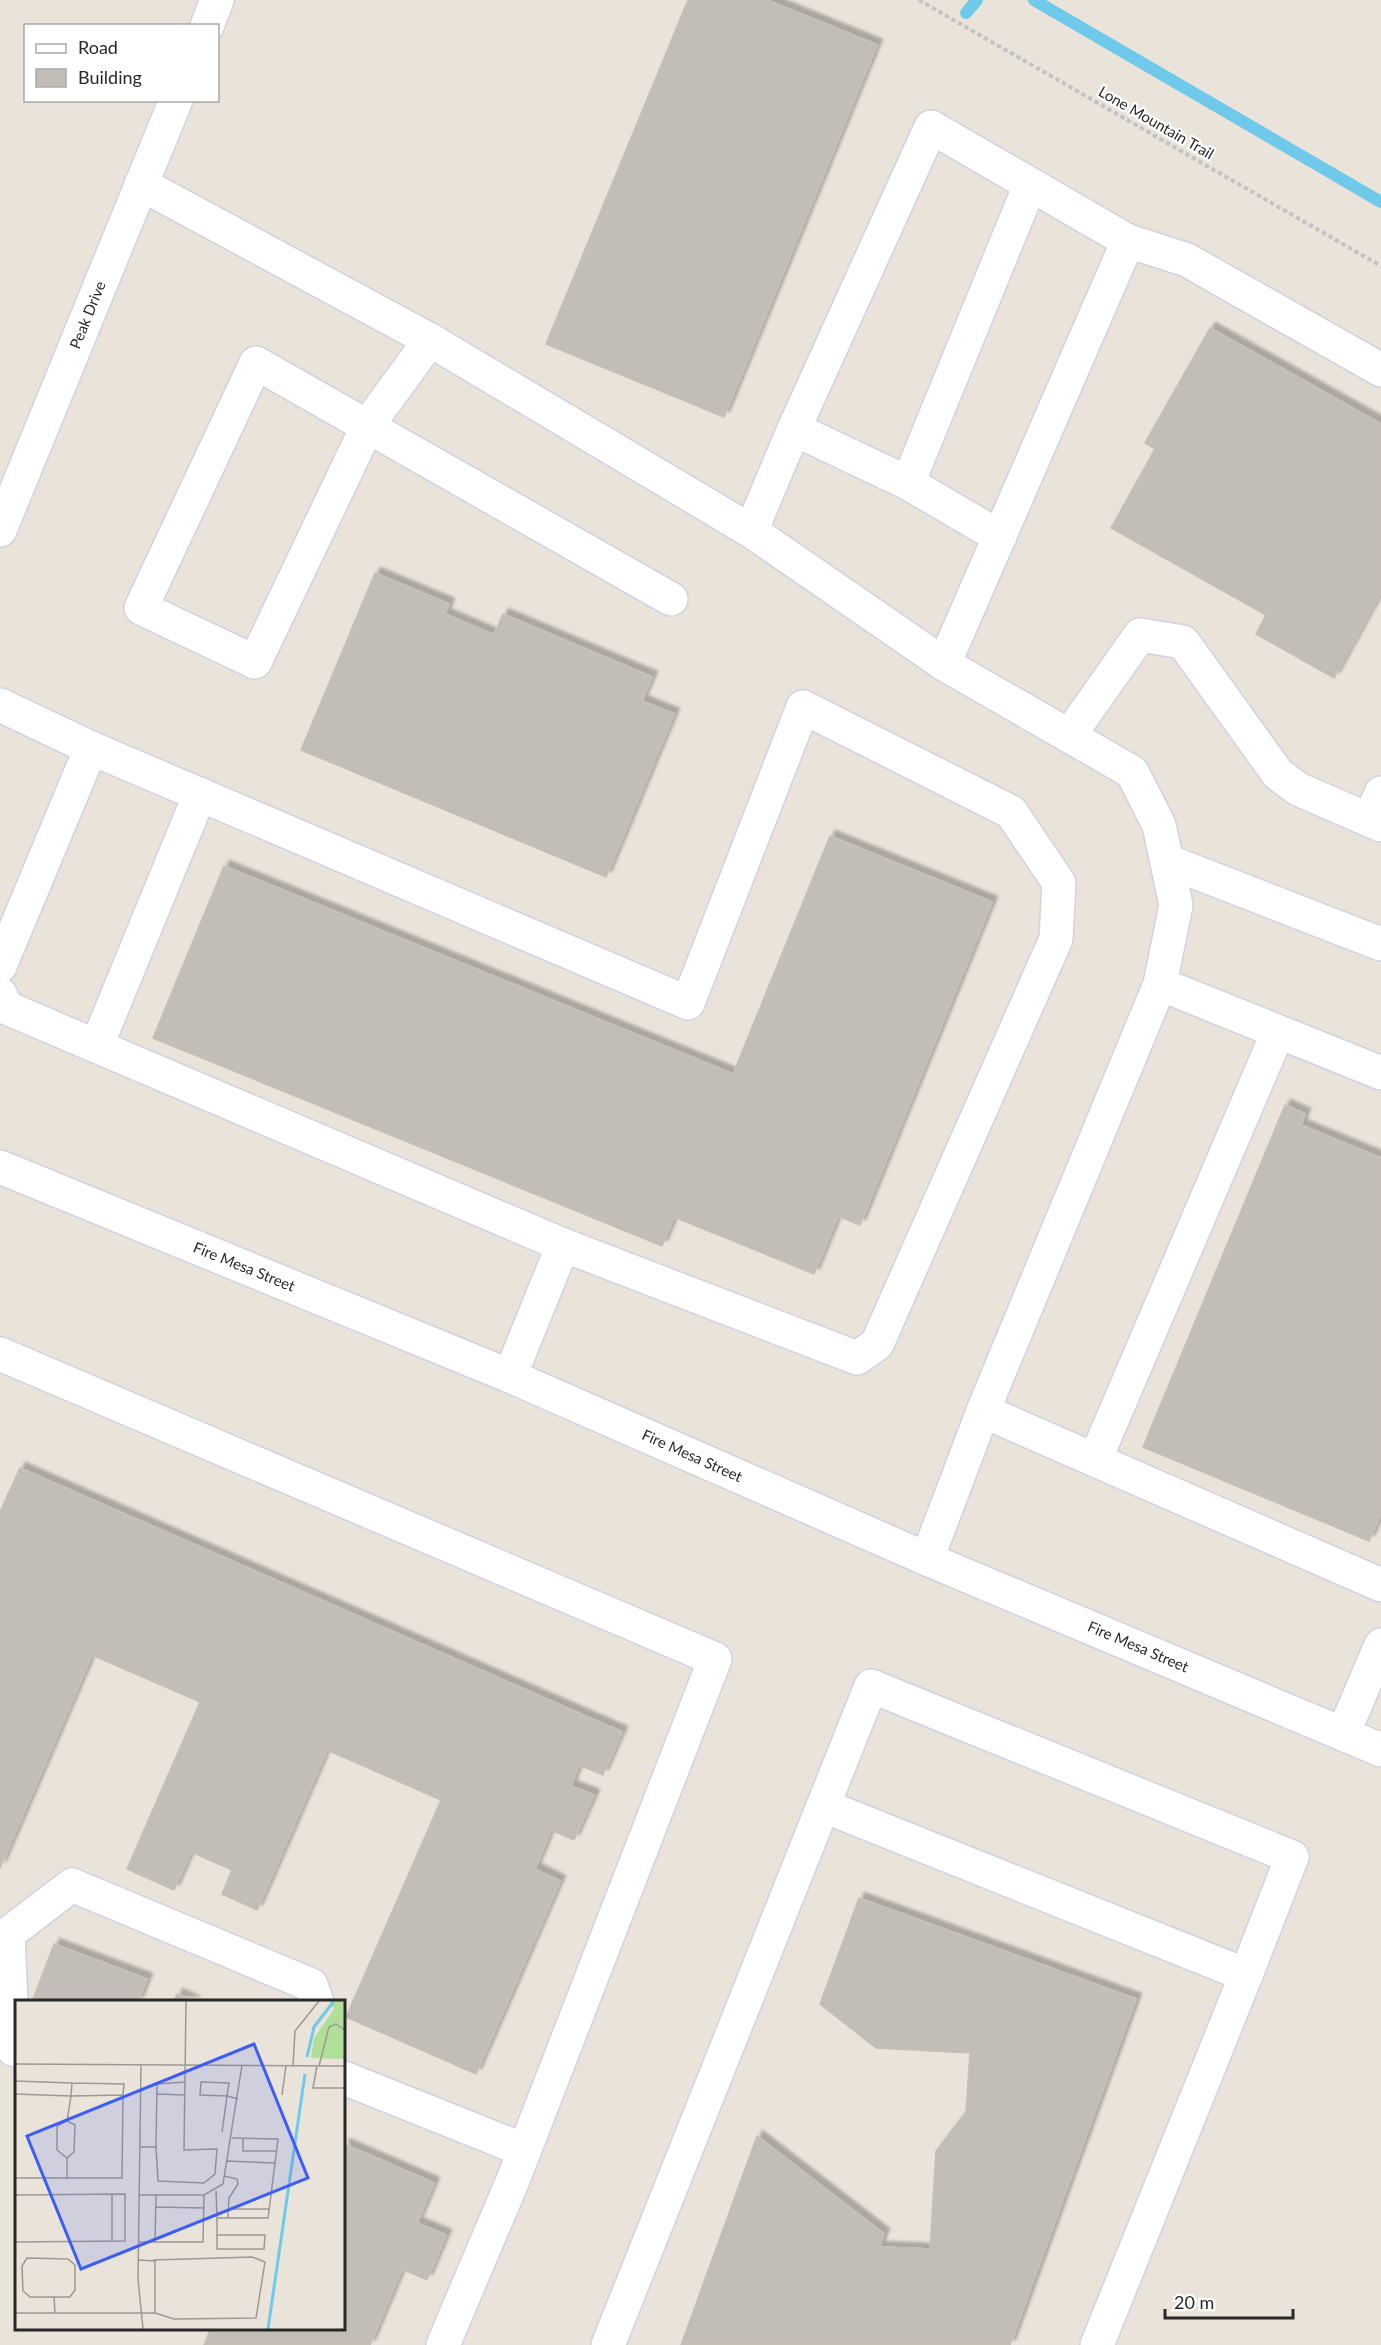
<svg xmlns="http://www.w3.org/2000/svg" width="1381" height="2345" viewBox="0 0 1381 2345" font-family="Lato,sans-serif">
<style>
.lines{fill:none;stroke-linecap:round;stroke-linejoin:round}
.stream{stroke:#6fc9ea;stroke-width:12}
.building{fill:#c2bdb7;stroke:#c5bfb4;stroke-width:1.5;filter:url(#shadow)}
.minor-casing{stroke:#cfd2e1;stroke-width:36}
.path{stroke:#c3c3c3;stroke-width:4;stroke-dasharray:4.5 3;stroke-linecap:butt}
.minor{stroke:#fff;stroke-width:33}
.labels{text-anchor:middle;stroke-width:4.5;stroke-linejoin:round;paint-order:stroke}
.street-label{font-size:15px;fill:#282828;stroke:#fff}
.inset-river{fill:none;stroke:#6fc9ea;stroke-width:3}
.inset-road{fill:none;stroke:#9c9893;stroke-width:1.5}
.view{fill:#3d5ef4;fill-opacity:0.15;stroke:#3d5ef4;stroke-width:3}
.inset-edge{fill:none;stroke:#282828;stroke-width:3}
</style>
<defs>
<filter id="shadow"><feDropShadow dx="5.5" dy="-5.5" stdDeviation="1.5" flood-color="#0004"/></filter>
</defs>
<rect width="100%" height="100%" fill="#eae3da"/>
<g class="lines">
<!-- stream -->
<g class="stream">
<path d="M1034 0 1381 202"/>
<path d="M966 13 977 0"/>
</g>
</g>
<!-- building -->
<g class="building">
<path d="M688 0H767L877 45 724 417 546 344Z"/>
<path d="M1210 328 1381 424V592L1334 678 1256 634 1266 615 1111 528 1155 449 1145 443Z"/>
<path d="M375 573 449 604 445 614 494 635 503 614 652 677 642 701 674 714 606 877 301 750Z"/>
<path d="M830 836 992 902 860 1225 838 1216 814 1274 674 1217 662 1246 153 1038 224 866 733 1074Z"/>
<path d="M1285 1105 1305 1114 1301 1125 1381 1158V1513L1369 1541 1143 1447Z"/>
<path d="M20 1468 622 1732 603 1775 579 1765 571 1786 594 1795 574 1840 551 1830 535 1869 560 1881 476 2074 346 2017 441 1800 327 1750 257 1910 222 1894 232 1870 191 1852 174 1890 127 1869 200 1702 92 1655 0 1868V1512Z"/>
<path d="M859 1898 1136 1999 1010 2345H681L757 2136 884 2234 879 2247 930 2249 936 2151 966 2112 970 2053 876 2048 820 2004Z"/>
<path d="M54 1944 147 1979 138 2002H32Z"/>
<path d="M177 1994 195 2002H174Z"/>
<path d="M344 2144 434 2183 417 2223 446 2235 427 2280 402 2269 370 2345H204L211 2328H344Z"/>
</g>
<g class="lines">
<defs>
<g id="minor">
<path d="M207 26 217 0"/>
<path d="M141 184 430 340 751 531 944 664 1132 772 1159 825 1176 905 1160 984 983 1411 927 1559"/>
<path d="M430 340 368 425 255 662 141 608 256 363 671 599"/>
<path d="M794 429 908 483 1030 185"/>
<path d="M908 483 1000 537"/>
<path d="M0 530 176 100"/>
<path d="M751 531 794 429 931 127 1128 241"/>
<path d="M944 664 1128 241 1187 260 1381 370"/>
<path d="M0 705 91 748 688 1003 803 707 1011 812 1059 883 1056 939 877 1344 857 1358 563 1245 510 1376"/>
<path d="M1069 736 1140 635 1183 642 1278 774 1298 789 1381 825"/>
<path d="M1370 820 1381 793"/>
<path d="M1167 861 1381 944"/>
<path d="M0 966 91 748"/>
<path d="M1160 984 1381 1073"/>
<path d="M0 994 7 1008 563 1245"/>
<path d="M97 1045 200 794"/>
<path d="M0 1167 510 1376 927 1559 1381 1750"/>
<path d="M0 1354 715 1659 513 2180 443 2345"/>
<path d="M983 1411 1381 1585"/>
<path d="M1095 1460 1278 1032"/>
<path d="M1343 1734 1381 1645"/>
<path d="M824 1806 1246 1975"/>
<path d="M8 1934 72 1885 311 1985 317 2002"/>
<path d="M8 1934 13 2049 16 2050"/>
<path d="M344 2078 524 2150"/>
<path d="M608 2345 871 1686 1292 1857 1246 1975 1097 2345"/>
</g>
</defs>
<!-- minor casing -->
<use href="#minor" class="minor-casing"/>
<!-- path -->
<path class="path" d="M919 0 1381 266"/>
<!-- minor -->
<use href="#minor" class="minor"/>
</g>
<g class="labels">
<!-- street labels -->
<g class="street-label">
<text transform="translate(1156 123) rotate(30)" y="5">Lone Mountain Trail</text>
<text transform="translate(88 315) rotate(-68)" y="5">Peak Drive</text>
<text transform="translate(244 1267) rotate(22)" y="5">Fire Mesa Street</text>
<text transform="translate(692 1456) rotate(24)" y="5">Fire Mesa Street</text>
<text transform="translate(1138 1647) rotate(23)" y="5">Fire Mesa Street</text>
</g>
</g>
<!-- overview -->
<g transform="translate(15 2000)">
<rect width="330" height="330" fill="#eae3da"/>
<path d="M314 1H330V59L296 58 299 38 319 9Z" fill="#b0e097"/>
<path class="inset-river" d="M292 57 299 27 319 1M253 329 290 74"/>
<path class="inset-road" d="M0 64 330 66M126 65 123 279 128 329M278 66 280 31 304 1M302 66 298 88H330M304 66 314 27 321 24 330 30M0 81 57 83M0 94 56 96 108 95 109 84 57 83 56 96 52 121 42 126V150L52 158 59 152 60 125 52 121M142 94 170 95M267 95 271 66M207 132 212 96 214 83 186 82 185 95 212 96 223 99M217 138 263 139 260 163M228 138V151H261M126 147H141L143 181 189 183 200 174 202 149 169 150 171 1M141 147 142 84 170 82M52 158V179M209 176 222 179 223 184 214 198 213 218M0 178H107L108 95M201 191 202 218H253L260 163 211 161M97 194V242M0 195 110 194V241L0 242M124 195H189L208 184 227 65M141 207 189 208M213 209H255M202 218V249H249L250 235H202M124 242H188L189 195M140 242 141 194M138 260 237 257 250 262 241 318 159 319 140 313M39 297H15L8 291 7 266 12 258 53 259 60 265V290L55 297H39L40 313M0 313H140V261L124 260"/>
<path class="view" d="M239 44 293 178 66 269 12 136Z"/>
<rect width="330" height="330" class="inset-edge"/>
</g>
<!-- legend -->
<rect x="24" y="24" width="195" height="78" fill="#ffffff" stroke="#a9a9a9" stroke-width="1.5"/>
<rect x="36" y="44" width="30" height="9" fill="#ffffff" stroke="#a9a9a9" stroke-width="1.5"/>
<text x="78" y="54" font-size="18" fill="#282828">Road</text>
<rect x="36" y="69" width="30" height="18" fill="#c2bdb7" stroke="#a9a9a9" stroke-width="1.5"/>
<text x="78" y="84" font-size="18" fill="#282828">Building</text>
<!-- scale -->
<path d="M1165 2309v9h128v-9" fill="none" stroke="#282828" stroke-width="3"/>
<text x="1174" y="2309" font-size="18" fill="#282828" stroke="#ffffff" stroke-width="4.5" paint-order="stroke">20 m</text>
</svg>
